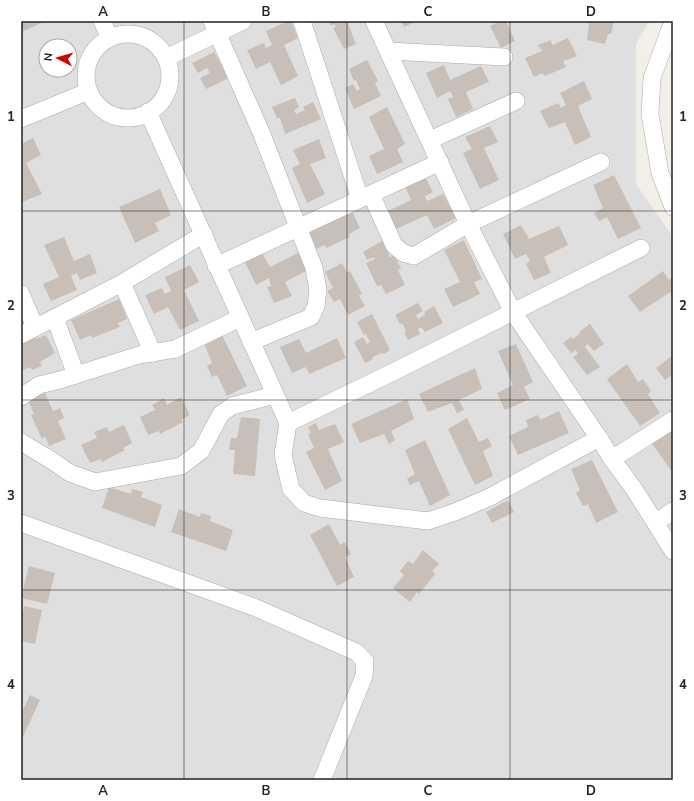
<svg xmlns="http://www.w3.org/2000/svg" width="694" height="801" viewBox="0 0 694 801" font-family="'Nunito Sans',sans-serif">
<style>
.residential{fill:#e0dfdf;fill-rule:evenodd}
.building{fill:#c7bfb8}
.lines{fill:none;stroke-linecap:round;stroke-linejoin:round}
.minor-casing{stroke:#a9a9a9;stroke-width:18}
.minor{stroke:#fff;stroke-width:17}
.grid{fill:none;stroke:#222;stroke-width:1;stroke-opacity:0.55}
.neatline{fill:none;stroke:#222;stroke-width:1.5}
.grid-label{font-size:13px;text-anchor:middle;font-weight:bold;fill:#222}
</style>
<rect width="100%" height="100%" fill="#f2efe9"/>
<!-- residential -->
<path class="residential" d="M21 21H649L636 44V184L673 237V780H21ZM46 46H70V70H46Z"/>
<!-- building -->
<g class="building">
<path d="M21 21H46L21 32Z"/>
<path d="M288 21H291L298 38 284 45 298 76 281 85 270 62 256 69 247 50 264 43 266 48 272 45 266 31Z"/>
<path d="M329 21H347L356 44 344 49 333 28 336 27 334 24 331 26Z"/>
<path d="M401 21H417L404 27Z"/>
<path d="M500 21H506L515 41 501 48 490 26Z"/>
<path d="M584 21H614L611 34H608L605 44 587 40 589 23Z"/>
<path d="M568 38 577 56 563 61 566 67 545 76 542 73 534 77 525 58 542 51 538 45 551 40 552 45Z"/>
<path d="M214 52 229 78 206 89 200 78 210 73 207 68 198 73 192 63Z"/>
<path d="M367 60 378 81 375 83 381 96 354 109 345 88 353 84 357 91 360 89 356 80 354 81 349 69Z"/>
<path d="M444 65 450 80 481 66 489 82 466 92 473 109 456 117 448 99 453 97 450 91 437 98 426 73Z"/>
<path d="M584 81 592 99 578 106 591 137 575 145 565 122 549 128 540 111 558 103 561 108 566 105 560 93Z"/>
<path d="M295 98 299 107 294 110 296 114 305 110 303 107 313 102 321 119 285 134 280 118H277L272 107Z"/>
<path d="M387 107 405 144 397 149 403 162 377 174 369 156 384 149 369 117Z"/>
<path d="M490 126 498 142 484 148 499 180 480 189 463 153 472 149 465 137Z"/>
<path d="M33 138 41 155 26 163 42 194 22 202 21 200V144Z"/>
<path d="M319 139 326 158 310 164 325 194 307 203 292 168 300 164 293 150Z"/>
<path d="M423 173 433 192 425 196 427 201 443 194 456 218 434 229 427 215 396 229 388 211 411 200 403 182Z"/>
<path d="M614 175 641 228 618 239 607 217 599 221 594 213 603 208 593 185Z"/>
<path d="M160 189 171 215 155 223 159 231 135 243 119 207Z"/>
<path d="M351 209 360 228 349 234 350 237 326 248 325 245 316 249 307 230Z"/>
<path d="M521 225 529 239 559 226 568 245 544 257 551 273 534 280 526 264 530 261 526 254 515 259 503 234Z"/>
<path d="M64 237 74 261 90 254 97 273 80 280 77 273 71 276 77 290 51 301 43 284 59 277 44 245Z"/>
<path d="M464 240 482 279 474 282 480 294 453 307 444 289 460 282 444 250Z"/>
<path d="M382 241 390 257 394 256 401 268 398 270 405 285 386 294 381 285 377 286 366 263 375 259 374 257 367 260 363 252Z"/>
<path d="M261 251 270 267 300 252 308 270 285 282 292 296 274 303 267 287 271 286 269 278 256 285 243 258Z"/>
<path d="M342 263 347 272 350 271 362 294 359 296 365 306 348 315 340 299 334 302 327 291 333 288 325 272Z"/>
<path d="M190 265 199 282 184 290 199 321 180 330 168 307 154 314 145 295 162 288 165 294 171 291 165 277Z"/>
<path d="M663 271 669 280 673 277V297L670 292 640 312 628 296Z"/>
<path d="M119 299 127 319 118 323 120 327 92 338 91 335 80 340 71 320Z"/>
<path d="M418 303 423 311 416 315 418 319 426 314 424 312 434 306 443 323 425 332 421 327 418 329 420 334 408 340 404 332 406 331 402 323 400 324 395 315Z"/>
<path d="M372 314 390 350 384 354 381 353 373 357 372 360 365 363 354 342 363 337 367 344 370 342 366 334 364 335 357 322Z"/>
<path d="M590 324 604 344 594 351 588 344 585 347 600 367 587 375 573 357 578 354 576 350 571 353 563 343 571 337 573 339 581 333 579 332Z"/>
<path d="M34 335 36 339 46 335 55 353 40 362 42 366 32 370 30 367 21 371V341Z"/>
<path d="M222 335 247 386 227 396 217 375 212 377 207 366 212 363 204 343Z"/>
<path d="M337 338 346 358 309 374 306 367 292 373 280 347 299 339 306 353Z"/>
<path d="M516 344 533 382 524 387 530 399 505 410 497 393 513 385 498 351Z"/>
<path d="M673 355V374L665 380 656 368Z"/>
<path d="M627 364 638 382 643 379 651 391 648 394 660 413 640 426 607 379Z"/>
<path d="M475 368 482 389 459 400 464 410 457 413 452 403 428 412 419 394Z"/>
<path d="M45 393 53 411 60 408 64 418 58 421 66 439 49 446 45 436 42 439 31 415 34 414 28 400Z"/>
<path d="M181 397 190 415 181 420 183 422 160 434 159 431 148 435 140 417 155 410 152 405 164 398 167 405Z"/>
<path d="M407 399 414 419 391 431 395 440 389 444 384 434 360 443 351 424Z"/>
<path d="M559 411 569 433 518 455 509 436 528 427 526 420 538 415 540 420Z"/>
<path d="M241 417 260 419 255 476 233 474 235 450H229L231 438H237Z"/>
<path d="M467 418 479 442 488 438 492 446 483 451 493 476 475 485 448 429Z"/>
<path d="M316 423 319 430 335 424 344 442 328 449 342 481 325 490 306 452 314 448 308 434 311 433 308 427Z"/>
<path d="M124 425 132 443 123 448 125 450 102 462 101 459 90 463 81 445 97 438 94 432 107 427 109 432Z"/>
<path d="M670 426 673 431V473L650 441Z"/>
<path d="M425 440 450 495 430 506 419 481 410 485 407 479 415 474 405 450Z"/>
<path d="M592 460 618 512 596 523 588 504 583 506 576 493 580 490 571 469Z"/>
<path d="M109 487 131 494 132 489 143 492 141 497 162 505 155 527 102 508Z"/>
<path d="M508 500 514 512 492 523 486 512Z"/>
<path d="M179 509 200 517 201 513 211 516 210 521 233 530 226 551 171 532Z"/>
<path d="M329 524 340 545 345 542 351 554 345 557 354 577 337 586 310 535Z"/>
<path d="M423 550 439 564 432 571 435 574 419 594 417 592 410 602 393 588 404 575 400 571 408 561 413 564Z"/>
<path d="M29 566 55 573 47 604 21 598Z"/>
<path d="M24 606 42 610 35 644 21 641V622Z"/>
<path d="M30 695 40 700 21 741V714Z"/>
</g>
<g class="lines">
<defs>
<g id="minor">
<path d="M102 21 110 38"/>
<path d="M212 21 261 132 314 268 318 290 316 306 311 317 251 342"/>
<path d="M302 21 360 199"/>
<path d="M374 21 468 224 513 312 599 438 612 459 634 489 673 551"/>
<path d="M673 23 669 32 652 78 650 114 660 173 673 207"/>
<circle cx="128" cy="76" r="42"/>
<path d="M388 51 504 57"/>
<path d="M166 58 243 21"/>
<path d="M148 112 288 423 283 455 291 489 304 503 320 508 428 521 455 512 490 497 599 438"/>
<path d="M21 119 89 91"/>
<path d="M430 140 516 101"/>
<path d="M371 194 394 245 403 253 414 256 468 224 601 162"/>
<path d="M216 266 440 162"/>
<path d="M122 283 153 353"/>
<path d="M21 294 35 327"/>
<path d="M55 318 76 375"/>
<path d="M21 335 122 283 204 234"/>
<path d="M21 397 39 385 60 380 139 355 175 349 240 318"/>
<path d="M288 423 389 374 641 248"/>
<path d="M21 442 51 460 70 473 95 482 181 466 201 451 221 414 232 406 275 395"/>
<path d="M612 459 673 420"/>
<path d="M656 522 673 511"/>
<path d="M21 523 254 607 356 652 365 661 364 676 322 780"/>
</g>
</defs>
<!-- minor casing -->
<use href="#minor" class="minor-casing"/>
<!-- minor -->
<use href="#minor" class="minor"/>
</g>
<!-- grid -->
<path class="grid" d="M184 21V780M347 21V780M510 21V780M21 211H673M21 400H673M21 590H673"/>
<!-- border -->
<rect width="694" height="801" fill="none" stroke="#ffffff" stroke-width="44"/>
<!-- north arrow -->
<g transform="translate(58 58) rotate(276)"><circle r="19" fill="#ffffff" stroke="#a7a7a7"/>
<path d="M0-3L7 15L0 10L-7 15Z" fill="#d40000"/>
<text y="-6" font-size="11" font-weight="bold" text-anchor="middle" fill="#222222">N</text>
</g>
<rect x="22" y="22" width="650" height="757" class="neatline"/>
<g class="grid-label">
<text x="103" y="16">A</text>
<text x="266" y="16">B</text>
<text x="428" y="16">C</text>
<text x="591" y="16">D</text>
<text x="11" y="121">1</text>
<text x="683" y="121">1</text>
<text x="11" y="310">2</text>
<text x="683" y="310">2</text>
<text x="11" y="500">3</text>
<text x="683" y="500">3</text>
<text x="11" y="689">4</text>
<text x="683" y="689">4</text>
<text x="103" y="795">A</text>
<text x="266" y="795">B</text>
<text x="428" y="795">C</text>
<text x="591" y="795">D</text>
</g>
</svg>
